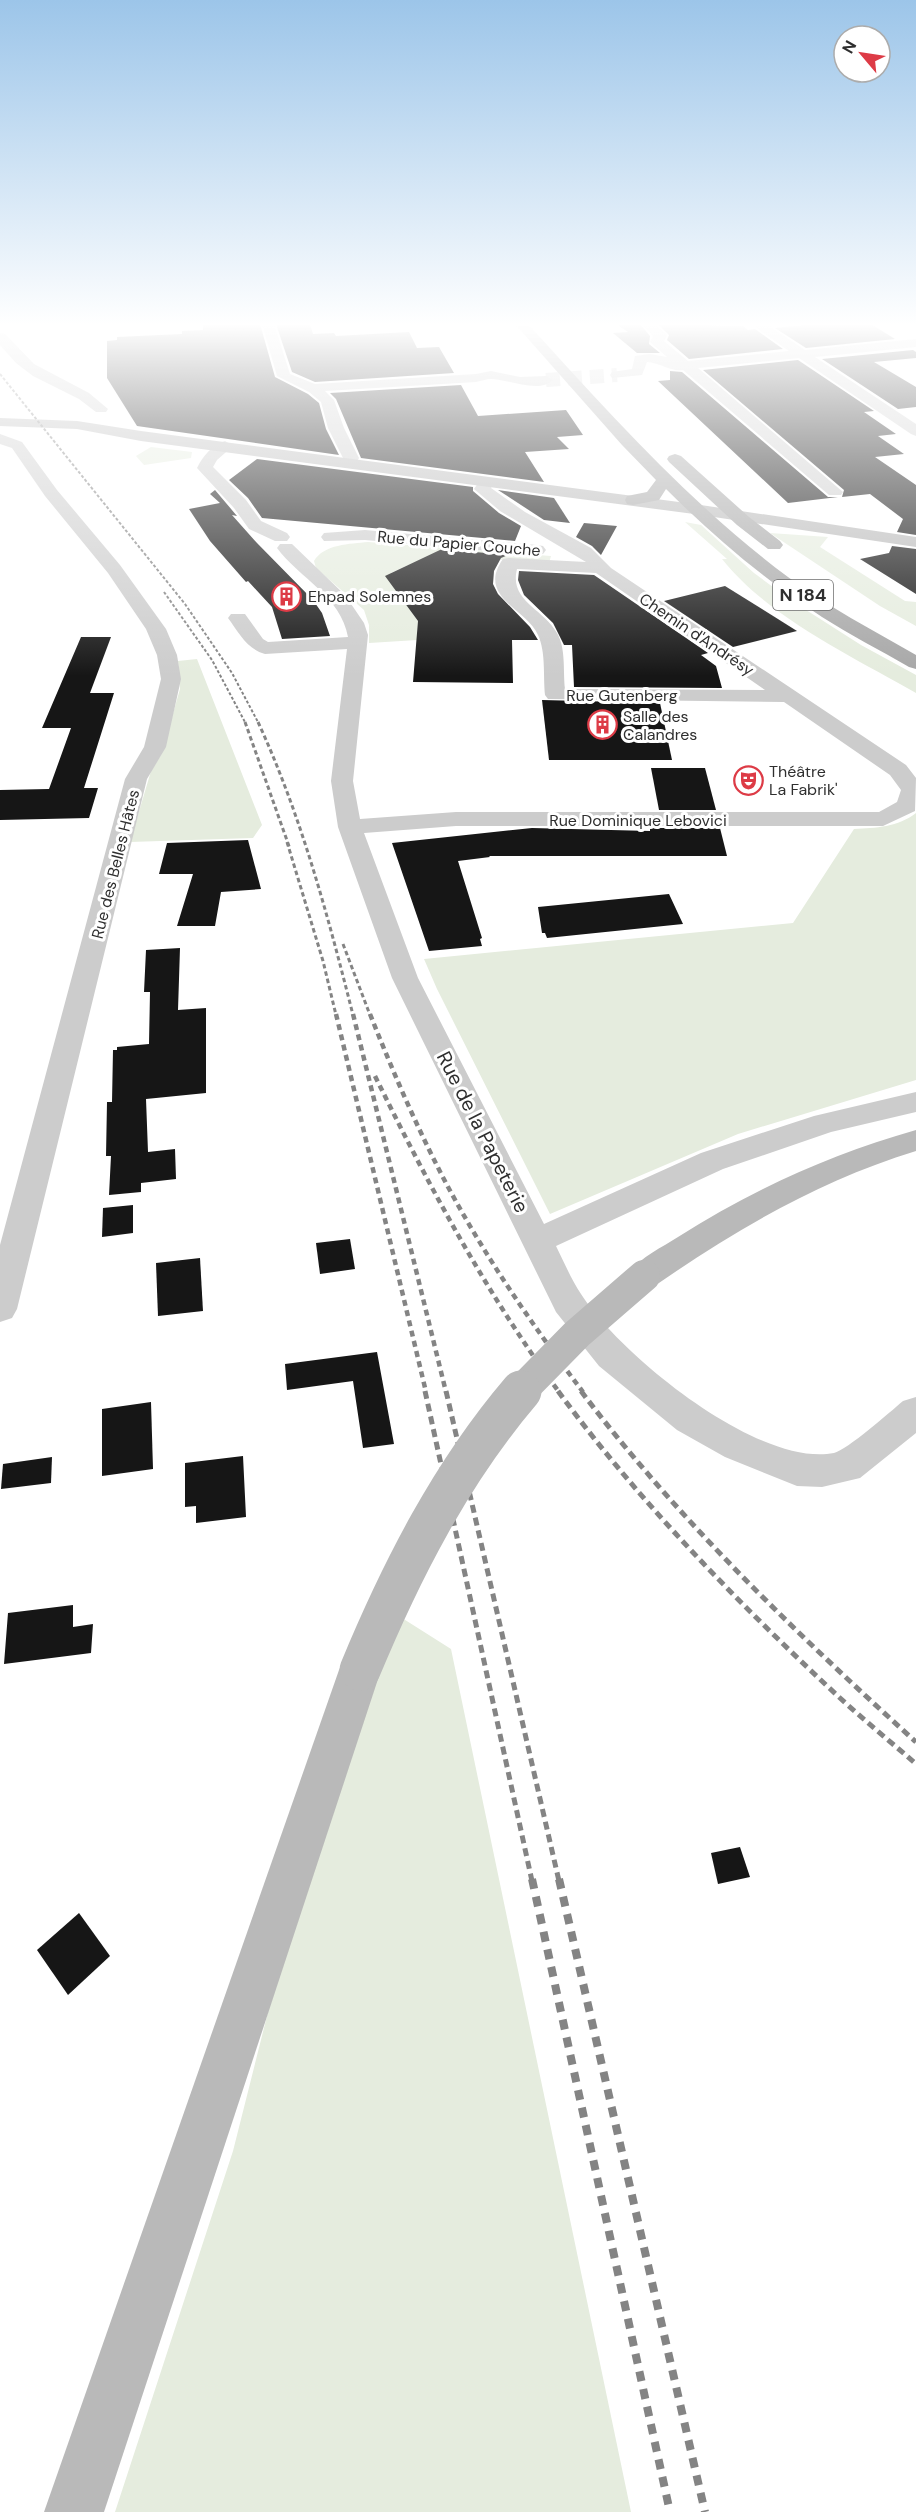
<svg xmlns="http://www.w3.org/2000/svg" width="916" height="2512" viewBox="0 0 916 2512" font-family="'DM Sans',sans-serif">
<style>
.green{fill:#e5ecde}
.building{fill:#161616}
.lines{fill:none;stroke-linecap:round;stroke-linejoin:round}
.street-tunnel{stroke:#d5d5d5;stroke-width:14;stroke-dasharray:14 8;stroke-linecap:butt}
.street{fill:#ccc;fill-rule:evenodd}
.secondary{fill:#b9b9b9;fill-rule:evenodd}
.primary{fill:#a7a7a7;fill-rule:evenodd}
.rail-far4{stroke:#848484;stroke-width:2;stroke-dasharray:3 2;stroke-linecap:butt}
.rail-far3{stroke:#848484;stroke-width:3;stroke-dasharray:4.5 3;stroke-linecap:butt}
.rail-far2{stroke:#848484;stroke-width:4.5;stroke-dasharray:6 4.5;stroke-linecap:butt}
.rail-far1{stroke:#848484;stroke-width:5;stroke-dasharray:8 5;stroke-linecap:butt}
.rail{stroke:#848484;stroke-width:8;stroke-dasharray:10 8;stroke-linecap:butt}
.secondary-bridge-far1{stroke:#b9b9b9;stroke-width:32}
.secondary-bridge{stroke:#b9b9b9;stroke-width:41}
.labels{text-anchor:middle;stroke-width:6;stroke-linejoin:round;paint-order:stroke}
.far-street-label{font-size:16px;fill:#2f2f2f;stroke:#fff}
.far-poi-label{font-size:16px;fill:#2f2f2f;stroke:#fff;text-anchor:start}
.shield{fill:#fff;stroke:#6d6d6d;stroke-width:1.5}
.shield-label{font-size:18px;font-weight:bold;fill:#2f2f2f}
.street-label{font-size:20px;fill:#2f2f2f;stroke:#fff}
</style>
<rect width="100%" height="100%" fill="#fff"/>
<!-- green -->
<g class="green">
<path d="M151 447 192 452 191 458 144 465 136 456Z"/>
<path d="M685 522 701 525 754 573 792 601 861 645 916 675V693C852 656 769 618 722 559H727Z"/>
<path d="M770 533 828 537 820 547 905 601 916 602V626L880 606Z"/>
<path d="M368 542 551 556 549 563 489 559 419 569 408 565 391 573V582L418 621 417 640 369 643V625L364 610 316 568 314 561C324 544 350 544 368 542Z"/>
<path d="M197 659 262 825 253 838 130 842 151 771 161 755 180 689 178 661Z"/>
<path d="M916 813V1080L738 1134 550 1214 437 989 424 959 793 923 854 829C876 828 898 827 916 813Z"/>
<path d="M372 1599 451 1649 631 2512H115L233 2151Z"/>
</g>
<!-- building -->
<g class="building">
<path d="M203 324H260L275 377 308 394 319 403 326 429 339 455 137 426 107 378V341L117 340V337L182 334V331L203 330Z"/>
<path d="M276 324H310L313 334 334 333 336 336 409 332 417 348 439 347 454 373 315 382 292 372Z"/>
<path d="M616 324H640L650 336 649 344 660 353H637L613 333 628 332Z"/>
<path d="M658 324 743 326 748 330 755 329 783 349 689 359 667 340 669 335Z"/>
<path d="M815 324H871L895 339 806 348 775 328Z"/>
<path d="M913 350 916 352V358L874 362 916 387V407L898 409 822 359Z"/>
<path d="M798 360 874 411 864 412 896 434 878 436 904 454 875 457 916 485V535L897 532 903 519 870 494 842 497 844 490 703 370Z"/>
<path d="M670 371 682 372 828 497H838L788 503 658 381 670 380Z"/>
<path d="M461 385 478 416 566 410 583 435 557 437 569 449 525 452 544 482 361 458 336 399 330 393Z"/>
<path d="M257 459 473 487V491L499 513 521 526 515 541 262 518 248 498 229 480Z"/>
<path d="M215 490 237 516 232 515 257 543 313 600 322 613 330 636 282 639 272 607 248 581 246 582 210 541 189 509 220 503 210 494Z"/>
<path d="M498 490 554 498 570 523 544 520Z"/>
<path d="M584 523 617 526 601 555 592 546 576 537Z"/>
<path d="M892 546 916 549V594L860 559 889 553Z"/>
<path d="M442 549 508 555 501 558 494 571 493 584 498 594 530 627 538 640H512L513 683 413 682 418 621 385 576Z"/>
<path d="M519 571 594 575 708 653 701 655 716 666 722 688 574 687 572 645H564L553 623 524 595 518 580Z"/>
<path d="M725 586 762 609 797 631 733 647 664 601Z"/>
<path d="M81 637H111L90 693H114L84 788H98L89 818 0 820V790L49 789 71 728H42Z"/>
<path d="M542 700 660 703 672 760H549Z"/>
<path d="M651 768H705L716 810H659Z"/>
<path d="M532 828 650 831V828H720L727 856H489L490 857 458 861 482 938 480 939 482 946 429 951 392 843Z"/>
<path d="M248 840 261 889 221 892 215 926H177L193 874H159L167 843Z"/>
<path d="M669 894 683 924 547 938 545 933H542L538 907Z"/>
<path d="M180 948 178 1010 206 1008V1093L146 1099 148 1152 175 1149 176 1179 141 1183V1192L109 1195 111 1156H106L107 1102H112L113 1050H117V1047L149 1044 150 992H144L146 950Z"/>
<path d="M133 1205V1233L102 1237 103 1208Z"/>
<path d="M350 1239 355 1269 320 1274 316 1243Z"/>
<path d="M200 1258 203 1311 158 1316 156 1263Z"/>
<path d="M377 1352 394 1444 363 1448 353 1381 287 1390 285 1364Z"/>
<path d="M151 1402 153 1469 102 1476V1409Z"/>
<path d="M243 1456 246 1517 196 1523V1506L185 1507V1463Z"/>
<path d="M52 1457 51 1483 1 1489 3 1464Z"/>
<path d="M73 1605V1627L93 1624 91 1653 4 1664 8 1613Z"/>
<path d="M740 1847 750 1877 718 1884 711 1853Z"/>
<path d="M79 1913 110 1956 68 1995 37 1950Z"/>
</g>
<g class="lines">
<!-- street-tunnel -->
<path class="street-tunnel" d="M546 380 617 375"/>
<!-- street -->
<g class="street">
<path d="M262 324H274L290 374 315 384 476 374 491 371 520 377 546 376 553 380C539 394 508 379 491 379 486 379 481 381 476 382L325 391 334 400 344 428 359 458 354 466 348 468 340 463 343 458 328 428 321 402 309 392 277 376Z"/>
<path d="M642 324H655L667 335 664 341 688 361 789 351 751 324H766L805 350 916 339V347L815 357 916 424V436L911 434 799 358 698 368 843 492 841 495H829L683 370C671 372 661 363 647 362L642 375 612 378 610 375 612 372 632 369 635 356 650 354 667 357 650 342 653 336Z"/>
<path d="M0 333 5 334 34 364 89 393 108 409 106 412H96L79 399 33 376 16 363 0 345Z"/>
<path d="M0 434 22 442 57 490 120 565 166 629 177 655 181 679 166 747 147 779 17 1309 12 1318 0 1322V1245L125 779 144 747 161 679 157 655 146 629 108 573 45 496 12 448 0 444Z"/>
<path d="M225 441 233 446 217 460 213 467 246 500 261 521 287 533 290 537 287 541H275L249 529 234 508 197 468C203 456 212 445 225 441Z"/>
<path d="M486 478 494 483 491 488 525 512 591 548 611 568 906 765 916 778 915 811 883 826H456L364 833 418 978 544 1224 701 1153 814 1116 916 1092V1112L831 1132 723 1169 556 1246C564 1262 571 1279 581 1294 620 1355 759 1468 834 1453 847 1450 890 1412 903 1401L916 1397V1433L860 1478 822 1487 797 1486 725 1457 677 1430 599 1366 556 1312 392 978 338 827 331 781 347 649 265 654C247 649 239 633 228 618L231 614H245L263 639 268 642 348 637C341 596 299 578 277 548L280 544H292L345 595 364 623 368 635 353 781 360 819 456 812H879L897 802 901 790 890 775 784 702 548 699 545 695C543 676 546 652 538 635 527 609 476 597 503 559L509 558 586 562 500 511 474 489 480 480ZM517 569 596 573 765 690 565 689C563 671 566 648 557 633 543 608 509 601 517 569Z"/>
<path d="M365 530 537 545 543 546 546 550 543 554 537 555 365 540 324 541 321 537 324 533Z"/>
</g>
<!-- secondary -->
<g class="secondary">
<path d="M0 418 77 421 141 431 694 504 916 537V547L694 514 141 441 77 429 0 426Z"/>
<path d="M916 1130V1151C821 1180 737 1229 656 1285L644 1289 632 1285 627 1276C637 1259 661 1248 678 1237 752 1190 831 1154 916 1130Z"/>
<path d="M360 1650 375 1656 381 1670 104 2512H44L339 1670 345 1656Z"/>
</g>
<!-- primary -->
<g class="primary">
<path d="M515 324H528C610 414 690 504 788 577 828 607 873 630 916 655V669L909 667C880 650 850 635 822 617 766 581 713 536 666 489L659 500 633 505 627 504 625 500 627 496 647 492 656 480 622 445Z"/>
<path d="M675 454 681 456 749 517 780 541 783 545 780 549H768L737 525 669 462 667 459 669 456Z"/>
</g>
<!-- rail-far4 -->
<g class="rail-far4">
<path d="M0 374 185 604 232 673 259 724"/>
<path d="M164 592 212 660 246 724"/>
</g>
<!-- rail-far3 -->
<g class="rail-far3">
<path d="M245 722 290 849"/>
<path d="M258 722C301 815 328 916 353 1015"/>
<path d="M287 842 323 961 336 1015"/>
<path d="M343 944 370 1015"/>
</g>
<!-- rail-far2 -->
<g class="rail-far2">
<path d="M336 1014 426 1392"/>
<path d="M353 1014 446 1392"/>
<path d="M370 1014C393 1072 418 1130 447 1185 486 1258 533 1326 583 1392"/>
<path d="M375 1076C429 1186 486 1293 559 1392"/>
</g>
<!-- rail-far1 -->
<g class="rail-far1">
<path d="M425 1391 532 1881"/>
<path d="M446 1391 559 1881"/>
<path d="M558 1391C640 1503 739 1604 840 1698 865 1721 891 1742 916 1764"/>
<path d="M581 1391C679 1521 796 1633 916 1742"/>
</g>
<!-- rail -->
<g class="rail">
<path d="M532 1879 670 2512"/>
<path d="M559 1879 705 2512"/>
</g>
<!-- secondary-bridge-far1 -->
<path class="secondary-bridge-far1" d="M520 1392 577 1334 644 1276"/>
<!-- secondary-bridge -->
<path class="secondary-bridge" d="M360 1670C401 1571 451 1473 521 1391"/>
</g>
<!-- sky -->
<linearGradient id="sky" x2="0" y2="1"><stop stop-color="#9cc5e9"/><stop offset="0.48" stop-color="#fff"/><stop offset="1" stop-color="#fff" stop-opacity="0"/></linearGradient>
<rect width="916" height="676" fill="url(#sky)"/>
<!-- icons -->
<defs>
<symbol id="building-ring" viewBox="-11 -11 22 22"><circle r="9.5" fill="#fff" stroke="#dd3b46" stroke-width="1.5"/><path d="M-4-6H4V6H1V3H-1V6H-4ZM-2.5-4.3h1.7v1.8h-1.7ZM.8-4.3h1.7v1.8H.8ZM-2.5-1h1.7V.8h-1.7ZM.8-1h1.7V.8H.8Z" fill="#dd3b46"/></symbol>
<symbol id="theatre-ring" viewBox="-11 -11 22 22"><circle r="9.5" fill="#fff" stroke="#dd3b46" stroke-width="1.5"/><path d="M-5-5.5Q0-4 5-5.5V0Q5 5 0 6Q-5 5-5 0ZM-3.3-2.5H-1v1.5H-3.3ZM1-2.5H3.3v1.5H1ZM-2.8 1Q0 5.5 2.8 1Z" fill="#dd3b46"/></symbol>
</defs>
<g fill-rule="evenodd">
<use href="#building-ring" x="270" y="580" width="33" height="33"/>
<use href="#building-ring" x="586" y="708" width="33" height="33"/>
<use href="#theatre-ring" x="732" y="764" width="33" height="33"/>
</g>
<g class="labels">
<!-- far-street labels -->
<g class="far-street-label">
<text transform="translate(459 543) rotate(5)" y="6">Rue du Papier Couche</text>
<text transform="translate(697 634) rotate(34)" y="6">Chemin d'Andrésy</text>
<text x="622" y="701">Rue Gutenberg</text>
<text x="638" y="826">Rue Dominique Lebovici</text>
<text transform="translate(115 864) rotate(-76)" y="6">Rue des Belles Hâtes</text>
</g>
<!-- far-poi labels -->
<g class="far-poi-label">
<text x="308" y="602">Ehpad Solemnes</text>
<text x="623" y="722">Salle des<tspan x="623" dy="18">Calandres</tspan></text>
<text x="769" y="777">Théâtre<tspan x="769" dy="18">La Fabrik'</tspan></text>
</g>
<!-- shield labels -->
<rect class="shield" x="773" y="580" width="60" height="30" rx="4.5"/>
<g class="shield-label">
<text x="803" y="601">N 184</text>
</g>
<!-- street labels -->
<g class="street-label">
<text transform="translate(483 1132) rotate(63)" y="7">Rue de la Papeterie</text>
</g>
</g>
<!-- north arrow -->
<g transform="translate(862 54) rotate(299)"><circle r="28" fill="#ffffff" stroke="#acacac" stroke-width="1.5"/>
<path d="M0-4.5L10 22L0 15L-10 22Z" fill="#dd3b46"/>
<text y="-9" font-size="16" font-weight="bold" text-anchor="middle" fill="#2f2f2f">N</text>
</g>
</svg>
